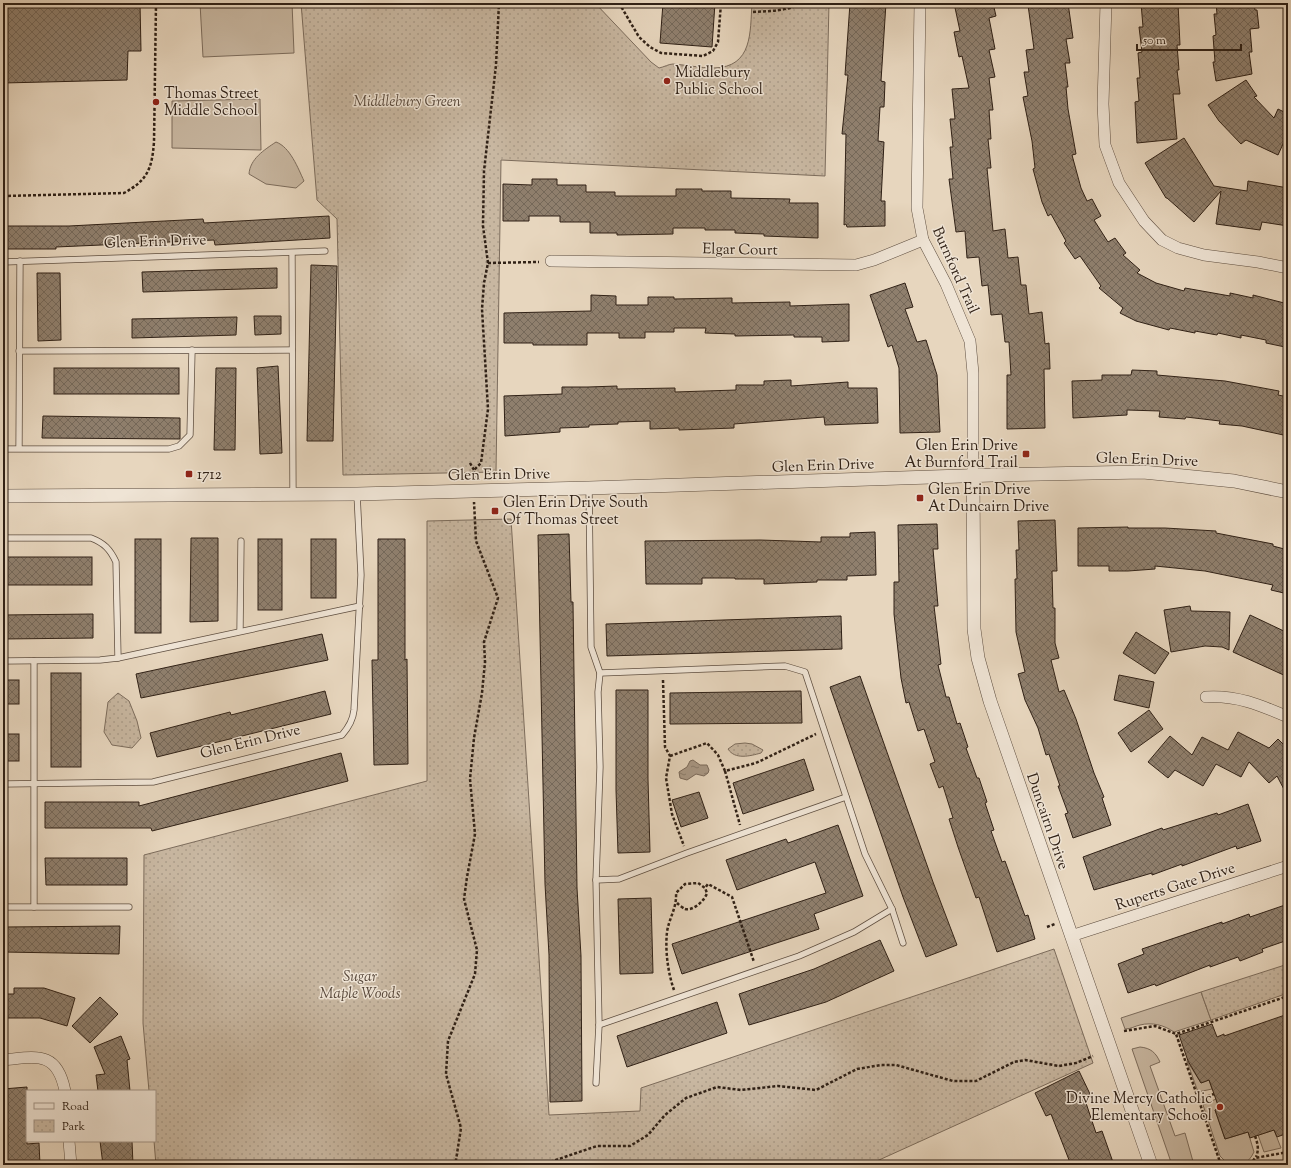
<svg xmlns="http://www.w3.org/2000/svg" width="1291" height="1168" viewBox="0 0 1291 1168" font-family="'Sorts Mill Goudy',serif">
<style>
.grass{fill:#c8b7a1;stroke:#7c6c5c}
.park{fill:url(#park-dots);stroke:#7c6c5c}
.water{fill:url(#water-ripples);stroke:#796859}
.building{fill:url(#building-cross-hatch);stroke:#302116}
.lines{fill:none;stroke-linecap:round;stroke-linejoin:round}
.service-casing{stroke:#5e4e40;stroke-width:7}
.minor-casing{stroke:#5e4e40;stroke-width:12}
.tertiary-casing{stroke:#5e4e40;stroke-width:14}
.path{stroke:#302116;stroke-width:2.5;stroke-dasharray:3 2;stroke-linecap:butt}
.service{stroke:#efe4d5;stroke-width:5.5}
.minor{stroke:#efe4d5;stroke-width:11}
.tertiary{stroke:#efe4d5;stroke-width:13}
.poi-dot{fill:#8f2418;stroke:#efe4d5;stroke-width:1.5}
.labels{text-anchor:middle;stroke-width:3;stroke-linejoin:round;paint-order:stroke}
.poi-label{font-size:15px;fill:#302116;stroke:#efe4d5;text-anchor:start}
.park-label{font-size:15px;font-style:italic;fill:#564639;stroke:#efe4d5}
.street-label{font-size:15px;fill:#302116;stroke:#efe4d5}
</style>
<defs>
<pattern id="park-dots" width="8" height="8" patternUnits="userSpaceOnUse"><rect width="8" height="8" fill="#c8b7a1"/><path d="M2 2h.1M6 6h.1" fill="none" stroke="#ac9d8a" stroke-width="1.8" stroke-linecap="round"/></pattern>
<pattern id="water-ripples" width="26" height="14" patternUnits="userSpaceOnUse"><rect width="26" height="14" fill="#a99885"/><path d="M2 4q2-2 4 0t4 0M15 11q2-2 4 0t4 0" fill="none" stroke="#8a7c6c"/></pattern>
<pattern id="building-cross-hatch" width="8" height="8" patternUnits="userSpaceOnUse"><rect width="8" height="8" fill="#8f7f6d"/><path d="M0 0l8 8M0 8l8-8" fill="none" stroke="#756859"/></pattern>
</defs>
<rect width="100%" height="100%" fill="#e7d6be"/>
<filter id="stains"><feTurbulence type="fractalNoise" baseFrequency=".005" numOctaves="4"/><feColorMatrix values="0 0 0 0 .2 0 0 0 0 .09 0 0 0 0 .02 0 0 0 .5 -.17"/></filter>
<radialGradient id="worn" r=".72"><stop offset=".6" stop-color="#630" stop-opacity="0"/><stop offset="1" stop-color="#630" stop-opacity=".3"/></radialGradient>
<!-- grass -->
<g class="grass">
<path d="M200 3H292L294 53 203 57Z"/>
<path d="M260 99 261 150 172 148V101Z"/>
<path d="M276 142C290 147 298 168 304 181L296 188 266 184 249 174C250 159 264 150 276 142Z"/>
<path d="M1201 992 1211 1020 1174 1032C1164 1025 1152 1022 1140 1025 1135 1026 1131 1029 1125 1029L1121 1018Z"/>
<path d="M1140 1047C1151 1048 1156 1053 1160 1062L1150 1066 1175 1136 1185 1133 1194 1165H1172L1132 1049Z"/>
<path d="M1187 1061 1201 1083 1209 1080 1212 1089 1198 1092Z"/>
<path d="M1216 1099 1219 1108 1215 1110 1225 1139 1248 1132 1254 1152C1248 1164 1242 1166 1229 1165L1220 1156 1203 1105Z"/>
<path d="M1274 1130 1281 1148 1264 1152 1258 1135Z"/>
</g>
<!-- park -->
<g class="park">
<path d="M301 3H595L651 62 659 68C664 67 669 64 673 64 687 65 700 68 714 68 753 67 750 32 752 3H829L825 176 501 160 496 472 343 475 337 219 317 200Z"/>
<path d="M511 519 549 1115 640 1111 641 1088 1054 949 1093 1063 868 1165H156L154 1141 155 1091H149L143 1023 144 855 427 781V521Z"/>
<path d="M118 693 129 701 137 721 141 738 132 748 112 745 104 732 108 702Z"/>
<path d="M745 743 752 744 763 750 761 753C750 756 735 760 728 749L735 744Z"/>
<path d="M1288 964V993L1211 1020 1201 992Z"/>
</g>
<!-- water -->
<path class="water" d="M693 760 700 765H707L709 770 708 773 704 776 696 774 687 780 680 778 679 772 687 767 690 761Z"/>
<!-- building -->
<g class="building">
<path d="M3 3H140L141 51H128L127 80 3 83Z"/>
<path d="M663 3H715L712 47 660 43Z"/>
<path d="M850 3H886L881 81 885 82 884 107H880L878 141 884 142 881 201H885V226L847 227 846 224 844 225 846 134H842L848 75H845Z"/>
<path d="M954 3H993L996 16 989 18 995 49 989 50 995 77 989 78 993 110H989L991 139H988L991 168H987L993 231 1005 229 1008 258 1018 257 1021 285H1026L1029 314 1042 312 1045 344 1049 343 1050 369H1044L1045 428 1007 429V375H1011L1009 342H1005L1002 314 991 315 988 285 982 286 979 257 967 258 965 231 956 232 949 179H953L950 147H953L950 119H955L952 89 969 88 962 56 959 57 954 32 960 31Z"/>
<path d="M1037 3H1068L1073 38 1066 39 1070 63H1065L1068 87H1066L1068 109 1076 154 1072 155 1081 188 1087 201 1092 199 1101 216 1094 220 1108 242 1115 238 1126 253 1123 255 1140 270 1137 273 1156 283 1184 291 1185 288 1230 296V293L1253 298V295L1288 304V333L1285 347 1266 343V340L1241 335V338L1218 333 1217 335 1195 331V333L1170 328 1169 330 1136 321 1120 313 1123 308 1099 288 1101 286 1080 256 1075 259 1064 243 1066 241 1051 214 1048 216 1042 202 1033 169 1035 168 1032 141 1023 97 1028 96 1024 72H1029L1026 50 1034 49 1028 5Z"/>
<path d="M1141 3H1178L1180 45H1177L1179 70H1177L1180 94H1173L1177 139 1137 143 1135 102 1139 101 1137 78H1140L1138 53 1142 52 1139 27H1143Z"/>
<path d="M1216 3H1254L1255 10H1257L1259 28 1250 29 1252 52H1249L1252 74 1216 81 1213 62H1215L1213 36 1216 35 1214 14H1217Z"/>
<path d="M1246 80 1257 96 1254 97 1274 118 1278 109 1288 114V133L1278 155 1246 140 1241 144 1219 121 1208 105Z"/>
<path d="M1184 138 1214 186 1247 191 1248 181 1288 188V226L1262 222 1260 230 1216 224 1221 191 1194 222 1167 198H1166L1145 163Z"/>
<path d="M532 179H557V185H586V192H615V196H676V189H702V191H731V198L790 199 789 203H818V238L764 236V234L735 233V230H705V228H673V234L617 235V233H590V222H560V216H529V221H503V184L532 185Z"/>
<path d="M329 216 330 238 215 245 214 240 56 247V249H3V226H69L203 219 204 223Z"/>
<path d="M311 265 337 266 333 441H307Z"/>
<path d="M277 268V288L143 292 142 272Z"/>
<path d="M37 273H60L61 340 38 341Z"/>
<path d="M905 283 913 307 905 309 917 342 926 340 937 375 940 432 900 433 899 368 892 345 888 347 870 295Z"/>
<path d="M591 295 616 296V305H648V297H674V299L732 298V303L790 302V306L849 304V341L822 342V337H794V335L735 336V334L705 333 706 328H674V332H645V338H619V333H587V345H533V343H504V313L591 311Z"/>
<path d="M254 316H281V334L255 335Z"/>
<path d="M237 317 236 335 132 338V319Z"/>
<path d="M278 366 282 453 260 454 257 368Z"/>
<rect x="54" y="368" width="125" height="26"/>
<path d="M216 368H236L235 450H214Z"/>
<path d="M1132 370 1157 371V375L1225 381 1279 391 1278 395 1288 397V436L1242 426 1219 424 1220 421 1186 417 1185 419 1159 417 1160 411 1127 410V415L1073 418 1072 381 1102 380V375H1131Z"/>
<path d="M791 380V386L848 382V388H877L878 423 825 425 824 417 734 424V428L679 430V428L650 429V421L618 422V424L589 425V427L560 428V432L505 436 504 396 562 394V387H588L617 386V389L675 388V392L736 390V385H764V381Z"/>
<path d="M43 416 180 418V439L42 438Z"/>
<path d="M1055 520 1057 571H1052L1053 608H1055V643L1059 658 1051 660 1059 692 1064 690 1076 719 1094 773 1104 797 1102 798 1111 825 1073 838 1065 814 1068 813 1058 786H1060L1049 754 1046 755 1038 728 1025 700 1018 674 1025 672 1016 632 1015 579H1017L1016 550H1019L1018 521Z"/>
<path d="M937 524 938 549H933L938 606H934L941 664 938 665 946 697H949L957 724 960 723 968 747 966 748 977 778H979L987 802 985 803 994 830 991 831 1002 862 1005 861 1025 916 1028 915 1035 939 997 952 979 897 976 898 958 847 949 819 953 818 943 786 939 788 930 764 935 762 924 729 918 731 909 702 906 703 901 678 894 614V582H899L898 525Z"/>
<path d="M1128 527V528H1165L1216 531V533L1273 544V546L1288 550V594L1271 590 1273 585 1205 571 1155 566V569L1128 571H1109V566H1078V528Z"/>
<path d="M875 532 876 575 847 576V580H817V582L789 583 764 584V579H735V578H702V584H646L645 541 760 540 821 542V537H850V533Z"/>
<path d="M569 534 571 602H573L577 888 581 956 582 1101 550 1102 549 955 545 884 538 535Z"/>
<path d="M191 538H218V621L190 622Z"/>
<rect x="135" y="539" width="26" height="94"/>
<rect x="258" y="539" width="24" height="71"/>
<rect x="311" y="539" width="25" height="59"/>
<path d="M378 539H405V660L407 659 408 764 374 765 372 660H378Z"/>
<rect x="3" y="557" width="89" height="28"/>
<path d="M1190 606 1191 611 1230 612 1229 650 1222 647 1205 646 1171 652 1164 610Z"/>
<path d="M93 614V638L3 639V615Z"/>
<path d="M1250 615 1288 633V677L1233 652Z"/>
<path d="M841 616 842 649 607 656 606 624Z"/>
<path d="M1136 632 1169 653 1155 674 1123 653Z"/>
<path d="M322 634 328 660 141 698 136 674Z"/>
<rect x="51" y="673" width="30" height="94"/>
<path d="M1119 675 1154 682 1149 708 1114 700Z"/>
<path d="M860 676 933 882 957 945 926 957 903 897 830 687Z"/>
<rect x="3" y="680" width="16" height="24"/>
<path d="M616 690H648V779L650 852 618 853 616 790Z"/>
<path d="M325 691 331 714 157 757 150 733 230 712 231 715Z"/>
<path d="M801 691 802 723 670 724V693Z"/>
<path d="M1149 710 1163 729 1131 752 1118 733Z"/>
<path d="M1238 732 1269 748 1278 739 1288 749V797L1277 776 1269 783 1249 762 1241 777 1216 764 1203 786 1175 770 1168 778 1148 762 1170 736 1192 755 1202 737 1228 750Z"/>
<rect x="3" y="734" width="16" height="27"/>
<path d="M341 753 348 781 247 807 152 831 151 828H45V802H139V806Z"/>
<path d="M804 759 814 790 743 814 733 783Z"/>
<path d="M699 792 708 818 681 827 672 800Z"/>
<path d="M1248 804 1261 841 1237 849 1236 846 1182 866V864L1152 875V873L1094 890 1083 857 1162 828 1163 830 1217 813 1218 815Z"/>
<path d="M838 825 863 896 814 914 819 929 682 974 672 944 826 893 815 862 737 890 726 860 786 839 788 843Z"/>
<path d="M45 858H127V885H46Z"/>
<path d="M651 898 653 973 620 974 618 899Z"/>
<path d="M1288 904V940L1262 949 1263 952 1240 961 1238 957 1210 967V965L1156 986 1155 984 1128 993 1118 964 1144 954 1142 949 1222 922V924L1249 914 1250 917Z"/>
<path d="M120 926 119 954 3 952V927Z"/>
<path d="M880 940 894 971 826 1002 749 1025 739 994 814 969Z"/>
<path d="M14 988H44L75 998 67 1026 40 1018H3V994H14Z"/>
<path d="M100 997 118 1014 90 1043 72 1026Z"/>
<path d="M717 1002 727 1033 627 1067 617 1036Z"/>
<path d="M1288 1014V1133L1277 1137 1274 1130 1250 1138 1248 1132 1225 1139 1215 1110 1219 1108 1209 1080 1201 1083 1188 1061 1179 1035 1212 1024 1217 1037 1224 1034V1036Z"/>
<path d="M121 1036 130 1059 127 1060 130 1091H98L96 1075 105 1074 94 1047Z"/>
<path d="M1079 1071 1090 1094 1084 1097 1096 1133 1102 1131 1114 1165H1071L1051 1114 1046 1116 1035 1093Z"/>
<path d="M27 1087V1144L39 1143 40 1165H5L3 1089Z"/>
<path d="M100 1141H132L133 1165H103Z"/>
</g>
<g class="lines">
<defs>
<g id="service">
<path d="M292 253 293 493"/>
<path d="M3 262 325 251"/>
<path d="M19 351 292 350"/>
<path d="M19 448 20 261"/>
<path d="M3 449H169L179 446 190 435 192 350"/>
<path d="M589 488 591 647 600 673 598 692 600 767 596 880 599 1025 596 1083"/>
<path d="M3 538H91C104 543 110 549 116 562L118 658"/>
<path d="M240 630 241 541"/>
<path d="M3 661 100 660 118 658 360 606"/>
<path d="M600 673 785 666 805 672 865 854 892 909 903 943"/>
<path d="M3 784 153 782 342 735C349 727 353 720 354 710L361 575 357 494"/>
<path d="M596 880 619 879 687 853 846 797"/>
<path d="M3 907H129"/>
<path d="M34 907V661"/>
<path d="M599 1025 799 956 854 932 892 909"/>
</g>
<g id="minor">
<path d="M920 3 917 208 923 240 946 284 970 341 973 373V476"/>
<path d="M1106 3 1103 104 1105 145 1119 183 1144 221 1162 240 1178 248 1204 255 1258 262 1288 268"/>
<path d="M551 261 856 265 874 260 923 240"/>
<path d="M1206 697C1237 695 1260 705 1288 717"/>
<path d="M1071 936 1288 866"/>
<path d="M3 1060C36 1057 57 1050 65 1091"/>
<path d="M69 1141 71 1165"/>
</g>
<g id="tertiary">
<path d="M973 476 974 629 978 658 990 701 1151 1165"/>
<path d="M3 496 357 494 589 488 993 475 1143 472 1234 481 1288 492"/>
</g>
</defs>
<!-- service casing -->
<use href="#service" class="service-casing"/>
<!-- minor casing -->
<use href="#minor" class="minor-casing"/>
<!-- tertiary casing -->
<use href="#tertiary" class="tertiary-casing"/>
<!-- path -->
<g class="path">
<path d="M619 3 639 37 650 47 661 53 703 56 713 51 718 42 721 3"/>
<path d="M753 12C770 11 787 11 803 3"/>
<path d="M3 196 124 193C148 180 152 168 154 142L156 3"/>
<path d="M488 263 539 262"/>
<path d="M470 463 474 470"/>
<path d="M474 479V470L481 463 488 409 482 309 484 283 488 263 483 226 484 171 496 65 499 3"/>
<path d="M663 680 665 747 670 756 666 778 672 814 684 846"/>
<path d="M670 756 707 743 718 755 725 771 756 763 816 734"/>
<path d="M725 771 740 825"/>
<path d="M677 903C679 905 683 908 685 909 694 911 705 900 707 893L705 888"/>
<path d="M1047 927 1055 924"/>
<path d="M674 990C668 973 665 951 667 932 669 918 677 908 676 893L685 884 698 883 705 888 708 884 732 897 754 962"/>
<path d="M1124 1031 1155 1026 1176 1034"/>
<path d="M1198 1100 1214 1094"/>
<path d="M1255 1136C1258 1144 1259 1150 1256 1157"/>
<path d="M452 1165 456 1160 461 1128 446 1074 448 1041 475 974 477 950 464 899 467 877 475 834 470 779 474 738 482 693 485 662 484 642 498 598 476 541 474 502"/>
<path d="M541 1165 597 1146H630L648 1135 665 1115 686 1098 717 1087 741 1090 778 1086 816 1090 857 1069 881 1065H896L953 1081H976L1014 1062 1025 1060 1059 1066 1076 1063 1093 1056"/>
<path d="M1221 1165 1176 1034 1288 996"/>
<path d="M1250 1165 1255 1158 1288 1152"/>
</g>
<!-- service -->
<use href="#service" class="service"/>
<!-- minor -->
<use href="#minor" class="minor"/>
<!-- tertiary -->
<use href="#tertiary" class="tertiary"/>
</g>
<!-- markers -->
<g class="poi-dot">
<circle cx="667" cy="81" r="4"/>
<circle cx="156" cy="102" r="4"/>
<rect x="1022" y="450" width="8" height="8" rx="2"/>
<rect x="185" y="470" width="8" height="8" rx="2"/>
<rect x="916" y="494" width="8" height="8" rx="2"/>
<rect x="491" y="507" width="8" height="8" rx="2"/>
<circle cx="1220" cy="1107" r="4"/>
</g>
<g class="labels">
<!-- poi labels -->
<g class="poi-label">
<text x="675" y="77">Middlebury<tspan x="675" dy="17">Public School</tspan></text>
<text x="164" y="98">Thomas Street<tspan x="164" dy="17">Middle School</tspan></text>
<text x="1018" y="450" text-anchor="end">Glen Erin Drive<tspan x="1018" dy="17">At Burnford Trail</tspan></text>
<text x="197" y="479">1712</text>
<text x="928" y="494">Glen Erin Drive<tspan x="928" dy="17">At Duncairn Drive</tspan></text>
<text x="503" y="507">Glen Erin Drive South<tspan x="503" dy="17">Of Thomas Street</tspan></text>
<text x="1212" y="1103" text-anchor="end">Divine Mercy Catholic<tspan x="1212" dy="17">Elementary School</tspan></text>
</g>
<!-- park labels -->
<g class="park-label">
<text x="407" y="106">Middlebury Green</text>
<text x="360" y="981">Sugar<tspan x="360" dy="17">Maple Woods</tspan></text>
</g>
<!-- street labels -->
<g class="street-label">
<text transform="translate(155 241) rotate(-2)" y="5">Glen Erin Drive</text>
<text transform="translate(740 249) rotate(1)" y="5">Elgar Court</text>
<text transform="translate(956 270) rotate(66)" y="5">Burnford Trail</text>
<text transform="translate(1147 459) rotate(2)" y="5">Glen Erin Drive</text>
<text transform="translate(823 465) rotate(-2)" y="5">Glen Erin Drive</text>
<text transform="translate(499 474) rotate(-1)" y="5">Glen Erin Drive</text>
<text transform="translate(250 741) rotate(-14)" y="5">Glen Erin Drive</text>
<text transform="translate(1048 821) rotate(71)" y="5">Duncairn Drive</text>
<text transform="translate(1175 886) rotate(-18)" y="5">Ruperts Gate Drive</text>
</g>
</g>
<!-- margin -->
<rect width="1291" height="1168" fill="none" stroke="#e7d6be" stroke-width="16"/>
<rect x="4" y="4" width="1283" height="1160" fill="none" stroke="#302116" stroke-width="2"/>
<rect x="8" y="8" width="1275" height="1152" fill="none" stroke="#302116"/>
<!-- legend -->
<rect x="26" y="1090" width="130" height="52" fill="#efe4d5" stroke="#a39689"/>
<rect x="34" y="1103" width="20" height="6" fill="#efe4d5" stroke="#a39689"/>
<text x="62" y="1110" font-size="12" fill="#302116">Road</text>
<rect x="34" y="1120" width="20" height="12" fill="url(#park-dots)" stroke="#a39689"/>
<text x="62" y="1130" font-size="12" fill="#302116">Park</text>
<!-- scale -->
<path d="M1137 44v6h104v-6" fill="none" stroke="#302116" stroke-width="2"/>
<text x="1143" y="44" font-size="12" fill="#302116" stroke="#efe4d5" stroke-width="3" paint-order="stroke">50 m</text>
<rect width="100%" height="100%" filter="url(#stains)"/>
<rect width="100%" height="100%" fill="url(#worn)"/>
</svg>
